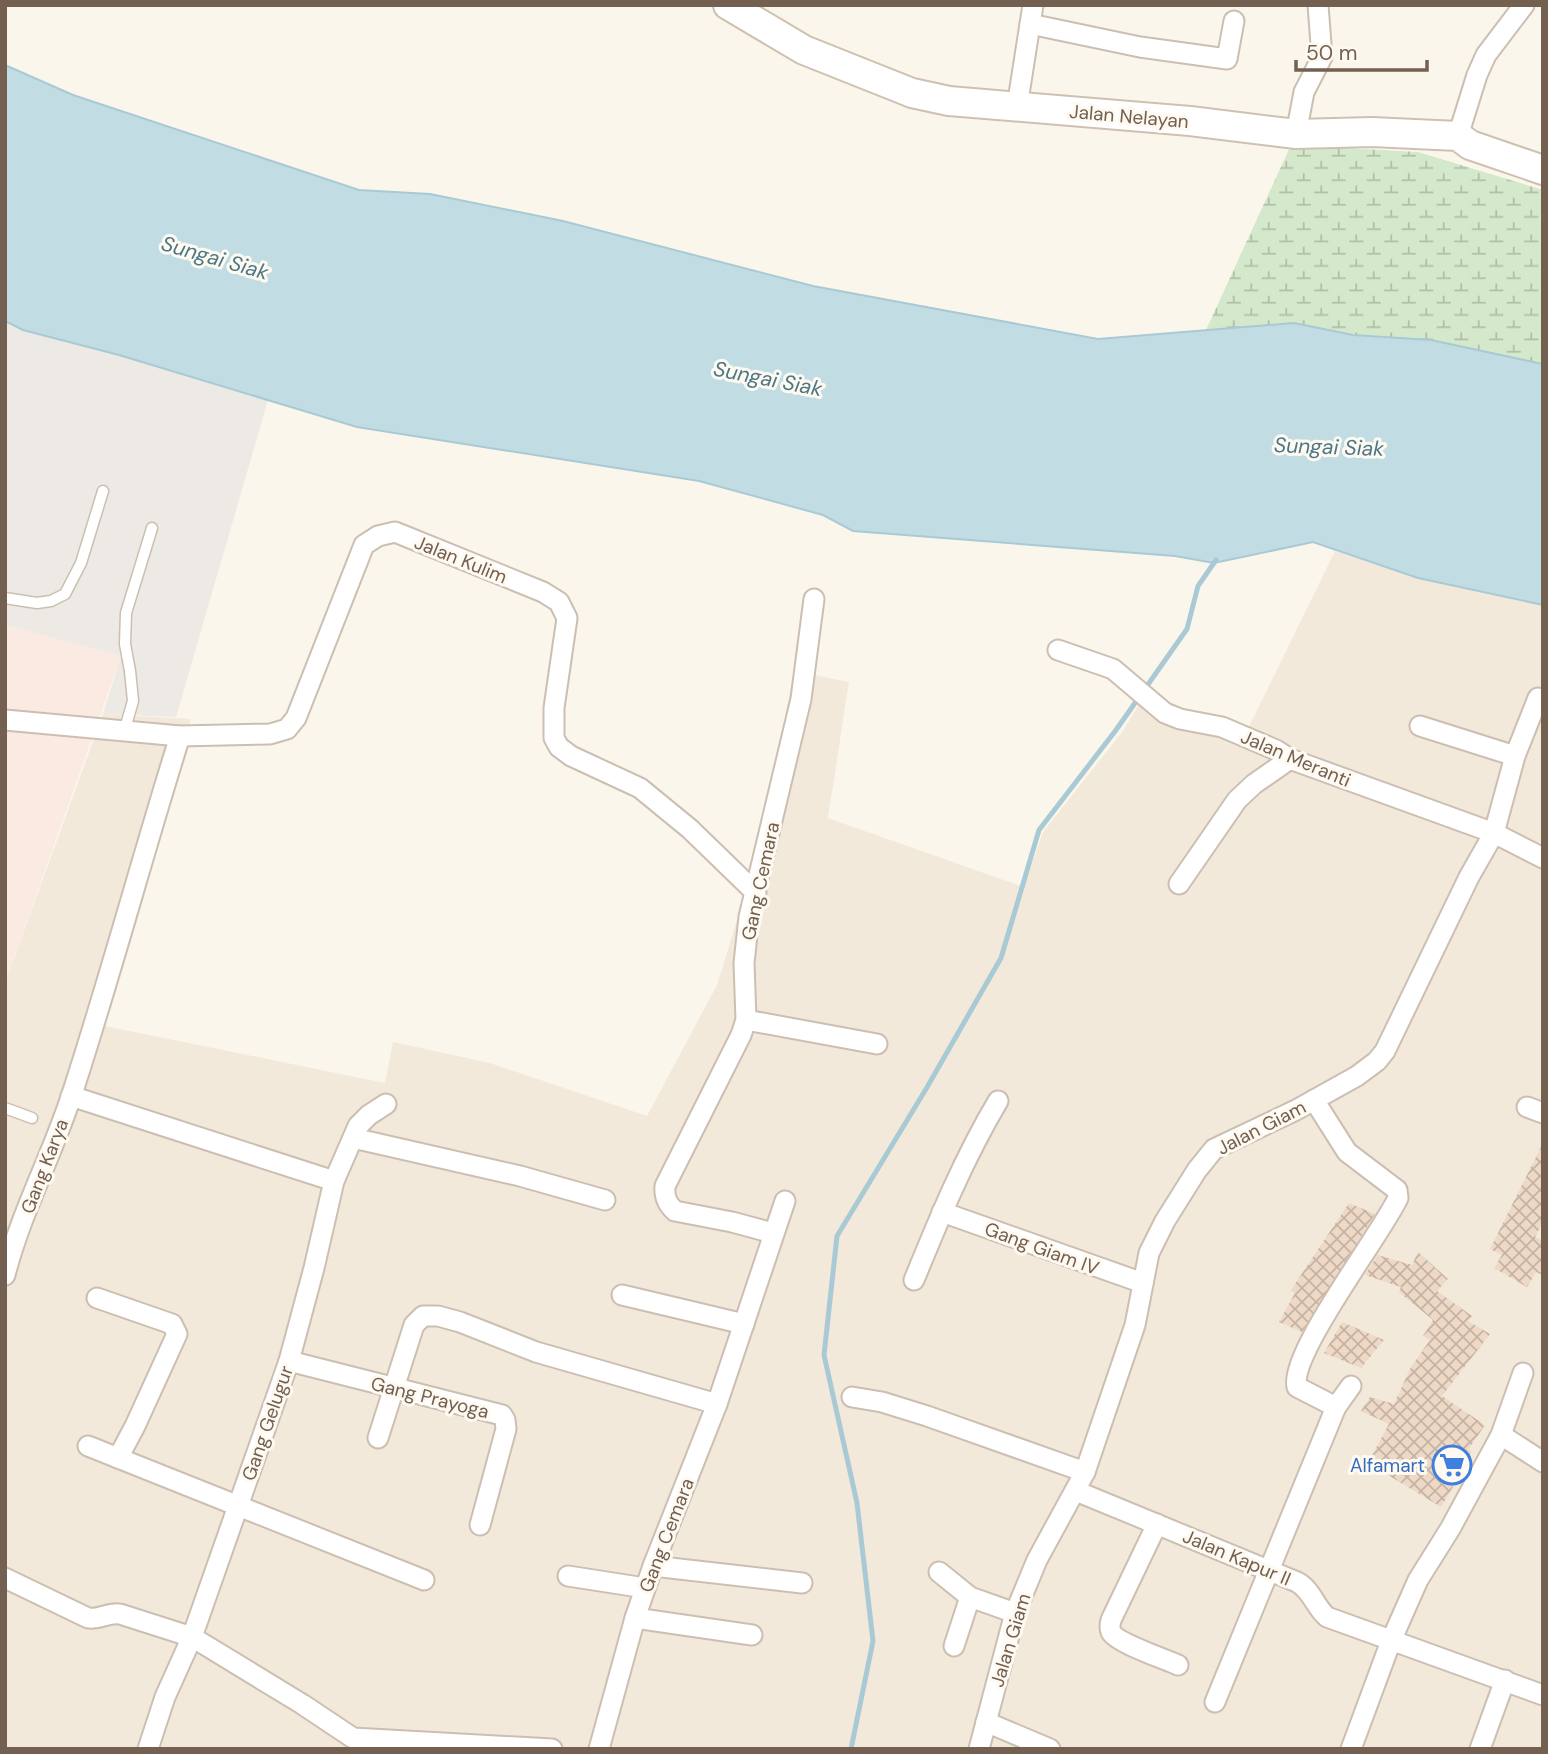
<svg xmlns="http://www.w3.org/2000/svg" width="1548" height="1754" viewBox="0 0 1548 1754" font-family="'DM Sans',sans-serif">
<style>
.residential{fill:#f2e9db}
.commercial{fill:#faeae1}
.industrial{fill:#ede9e4}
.wetland{fill:url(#wetland-marsh)}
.water{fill:#c2dce3;stroke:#a9cad4;stroke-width:2}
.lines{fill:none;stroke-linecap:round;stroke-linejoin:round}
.stream{stroke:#a9cad4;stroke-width:5}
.building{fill:url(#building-cross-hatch)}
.service-casing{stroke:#ccbfb2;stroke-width:13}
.minor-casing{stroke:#ccbfb2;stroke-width:23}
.secondary-casing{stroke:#cfc0b0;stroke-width:32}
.service{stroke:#fff;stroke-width:10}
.minor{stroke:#fff;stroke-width:19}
.secondary{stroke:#fff;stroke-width:28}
.labels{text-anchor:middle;stroke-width:6;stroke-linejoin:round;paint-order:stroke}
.street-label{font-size:19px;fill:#746051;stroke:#fefaf2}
.shop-label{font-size:19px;fill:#366cbe;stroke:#fefaf2;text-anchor:end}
.water-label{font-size:21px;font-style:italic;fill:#4c7785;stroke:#fefaf2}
</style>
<defs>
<pattern id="wetland-marsh" width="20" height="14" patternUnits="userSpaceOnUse" patternTransform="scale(1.75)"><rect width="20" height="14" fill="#d4e8cb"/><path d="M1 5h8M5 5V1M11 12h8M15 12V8" fill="none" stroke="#b1bfa7"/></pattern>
<pattern id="building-cross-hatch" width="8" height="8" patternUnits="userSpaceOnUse" patternTransform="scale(1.75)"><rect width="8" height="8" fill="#eed9c6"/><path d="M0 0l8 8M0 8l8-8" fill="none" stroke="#c5b3a3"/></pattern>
</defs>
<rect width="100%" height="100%" fill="#fbf6ec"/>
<!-- residential -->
<g class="residential">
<path d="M1335 551 1417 578 1543 606V857L1245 735Z"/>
<path d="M794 671 849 682 828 818 1024 887 1043 832 1123 731 1144 696 1543 859V1749H5V983L103 714 191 719 100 1025 385 1083 393 1042 490 1063 647 1116 717 985 761 842Z"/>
</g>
<!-- commercial -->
<path class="commercial" d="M5 625 121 656 5 983Z"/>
<!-- industrial -->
<path class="industrial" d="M5 321 23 330 119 355 268 400 176 717 103 714 121 656 5 625Z"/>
<!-- wetland -->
<path class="wetland" d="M1291 145 1418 152 1543 190V364L1431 340 1353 335 1294 323 1206 330Z"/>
<!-- water -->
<path class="water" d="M5 65 73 95 359 190 430 194 563 221 813 286 1098 339 1294 323 1353 335 1431 340 1543 364V605L1418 578 1313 542 1214 563 1175 556 853 531 823 515 699 481 357 427 119 355 23 330 5 321Z"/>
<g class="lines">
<!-- stream -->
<path class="stream" d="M851 1749 873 1641 857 1503 824 1355 837 1236 926 1089 1001 958 1039 830 1116 730 1187 629 1198 586 1216 560"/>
</g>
<!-- building -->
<g class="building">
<path d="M1543 1143V1222L1535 1237 1543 1241V1275L1536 1272 1527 1287 1494 1268 1502 1255 1490 1249Z"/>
<path d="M1349 1203 1375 1214 1302 1332 1279 1322 1295 1293 1291 1290Z"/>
<path d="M1418 1252 1448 1279 1437 1291 1472 1316 1468 1321 1490 1334 1442 1396 1485 1425 1468 1450 1472 1451 1453 1478 1457 1480 1441 1507 1368 1463 1389 1424 1361 1411 1370 1397 1394 1404 1411 1367 1430 1340 1423 1336 1433 1320 1399 1292 1401 1287 1365 1275 1378 1255 1412 1265Z"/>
<path d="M1342 1322 1384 1340 1361 1368 1324 1353Z"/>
</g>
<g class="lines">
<defs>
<g id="service">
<path d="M5 598 37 603 51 601 65 594 81 563 103 491"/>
<path d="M124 732 133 701 130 671 125 644 126 613 152 528"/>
<path d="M5 1108 32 1118"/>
</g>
<g id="minor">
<path d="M1030 24 1140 47 1227 59 1234 21"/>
<path d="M1017 107 1033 5"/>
<path d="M1296 134 1304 92 1322 57 1318 5"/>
<path d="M1458 136 1477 75 1486 55 1524 5"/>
<path d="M1058 650 1113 669 1165 713 1180 719 1222 727 1276 750 1290 759 1494 833 1543 858"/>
<path d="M5 720 180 736 270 734 287 729 296 718 364 545 378 536 395 532 543 592 559 602 567 618 554 708V738L559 747 571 756 640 788 690 829 756 893"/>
<path d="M1420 726 1515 756"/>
<path d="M1179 884 1237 800 1254 784 1290 759"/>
<path d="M746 1020 877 1044"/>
<path d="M71 1096 334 1181"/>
<path d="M1314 1100 1347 1152 1397 1190 1398 1198C1382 1233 1288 1355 1297 1387L1336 1407"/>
<path d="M1527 1107 1543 1113"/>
<path d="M353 1138 520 1176 605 1200"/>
<path d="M942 1212 1143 1283"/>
<path d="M773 1233 732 1222 675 1211C667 1204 664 1197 665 1186L741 1035 746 1020 744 963 749 917 801 699 814 599"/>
<path d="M5 1275C21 1212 53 1154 73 1091 111 974 143 854 180 736"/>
<path d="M914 1280C939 1219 964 1158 998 1101"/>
<path d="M622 1295 744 1324"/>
<path d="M97 1298 172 1324 177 1334 135 1426 118 1458"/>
<path d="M289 1361 502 1415 505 1420 506 1429 480 1525"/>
<path d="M852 1397 882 1402 927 1416 1085 1472"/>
<path d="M1501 1435 1543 1462"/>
<path d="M378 1438 414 1325 423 1316H438L460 1322 536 1352 717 1404"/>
<path d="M88 1446 424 1580"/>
<path d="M1076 1491 1297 1582C1312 1590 1315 1607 1327 1617L1543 1695"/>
<path d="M1157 1524 1111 1620C1110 1625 1109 1627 1111 1632 1117 1643 1165 1659 1178 1665"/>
<path d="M653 1566 802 1583"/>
<path d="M939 1572 970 1597 1015 1613"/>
<path d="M568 1576 645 1588"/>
<path d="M5 1578 88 1618C100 1620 108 1612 120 1614L192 1637 302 1704 353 1738 552 1749"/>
<path d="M635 1618 752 1635"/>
<path d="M954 1646 970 1597"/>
<path d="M1215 1702 1336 1407 1351 1386"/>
<path d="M986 1722 1050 1749"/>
<path d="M148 1749 165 1697 192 1637 289 1361 314 1268 334 1181 358 1126 369 1115 386 1104"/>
<path d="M599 1749 635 1618 653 1566 717 1404 785 1201"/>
<path d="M979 1749 1015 1613 1037 1560 1085 1472 1135 1325 1149 1253 1165 1221 1197 1170 1214 1149 1296 1110 1357 1076 1377 1061 1385 1051 1469 877 1494 833 1515 756 1538 698"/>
<path d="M1351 1749 1391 1641 1418 1580 1450 1529 1501 1435 1523 1373"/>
<path d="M1480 1749 1505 1680"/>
</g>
<path id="secondary" d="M728 5 804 50 912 93 949 101 1190 121 1296 134 1372 132 1458 136 1470 145 1543 170"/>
</defs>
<!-- service casing -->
<use href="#service" class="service-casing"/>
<!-- minor casing -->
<use href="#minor" class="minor-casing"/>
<!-- secondary casing -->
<use href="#secondary" class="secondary-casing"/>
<!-- service -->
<use href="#service" class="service"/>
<!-- minor -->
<use href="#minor" class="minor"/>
<!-- secondary -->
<use href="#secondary" class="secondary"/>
</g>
<!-- icons -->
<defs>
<symbol id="supermarket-ring" viewBox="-11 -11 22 22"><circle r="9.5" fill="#fefaf2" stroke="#3f7fe0" stroke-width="1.5"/><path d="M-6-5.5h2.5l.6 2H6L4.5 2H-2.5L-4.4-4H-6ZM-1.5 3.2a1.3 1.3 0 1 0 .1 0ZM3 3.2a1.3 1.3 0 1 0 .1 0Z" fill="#3f7fe0"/></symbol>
</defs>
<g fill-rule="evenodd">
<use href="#supermarket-ring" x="1430" y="1443" width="44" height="44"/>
</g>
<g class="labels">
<!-- street labels -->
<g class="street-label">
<text transform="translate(1129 116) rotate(5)" y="7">Jalan Nelayan</text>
<text transform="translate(461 559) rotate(22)" y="7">Jalan Kulim</text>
<text transform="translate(1296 758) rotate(23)" y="7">Jalan Meranti</text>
<text transform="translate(760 881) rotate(-78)" y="7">Gang Cemara</text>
<text transform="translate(1261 1127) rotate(-27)" y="7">Jalan Giam</text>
<text transform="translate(44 1166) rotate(-69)" y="7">Gang Karya</text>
<text transform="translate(1042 1248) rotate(20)" y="7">Gang Giam IV</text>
<text transform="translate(430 1397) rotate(14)" y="7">Gang Prayoga</text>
<text transform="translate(267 1423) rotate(-71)" y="7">Gang Gelugur</text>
<text transform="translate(666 1535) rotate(-69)" y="7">Gang Cemara</text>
<text transform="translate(1237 1557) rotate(23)" y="7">Jalan Kapur II</text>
<text transform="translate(1010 1640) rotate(-73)" y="7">Jalan Giam</text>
</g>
<!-- shop labels -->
<g class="shop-label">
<text x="1425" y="1472">Alfamart</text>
</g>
<!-- water labels -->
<g class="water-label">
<text transform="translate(215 258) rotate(16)" y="7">Sungai Siak</text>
<text transform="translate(768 379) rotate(11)" y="7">Sungai Siak</text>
<text transform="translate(1329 447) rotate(2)" y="7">Sungai Siak</text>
</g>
</g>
<!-- border -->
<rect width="1548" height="1754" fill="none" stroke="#746051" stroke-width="14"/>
<!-- scale -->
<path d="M1296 60v10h131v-10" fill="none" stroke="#746051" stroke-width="3.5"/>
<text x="1306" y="60" font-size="21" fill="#746051" stroke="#fefaf2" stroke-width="5" paint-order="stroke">50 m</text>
</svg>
